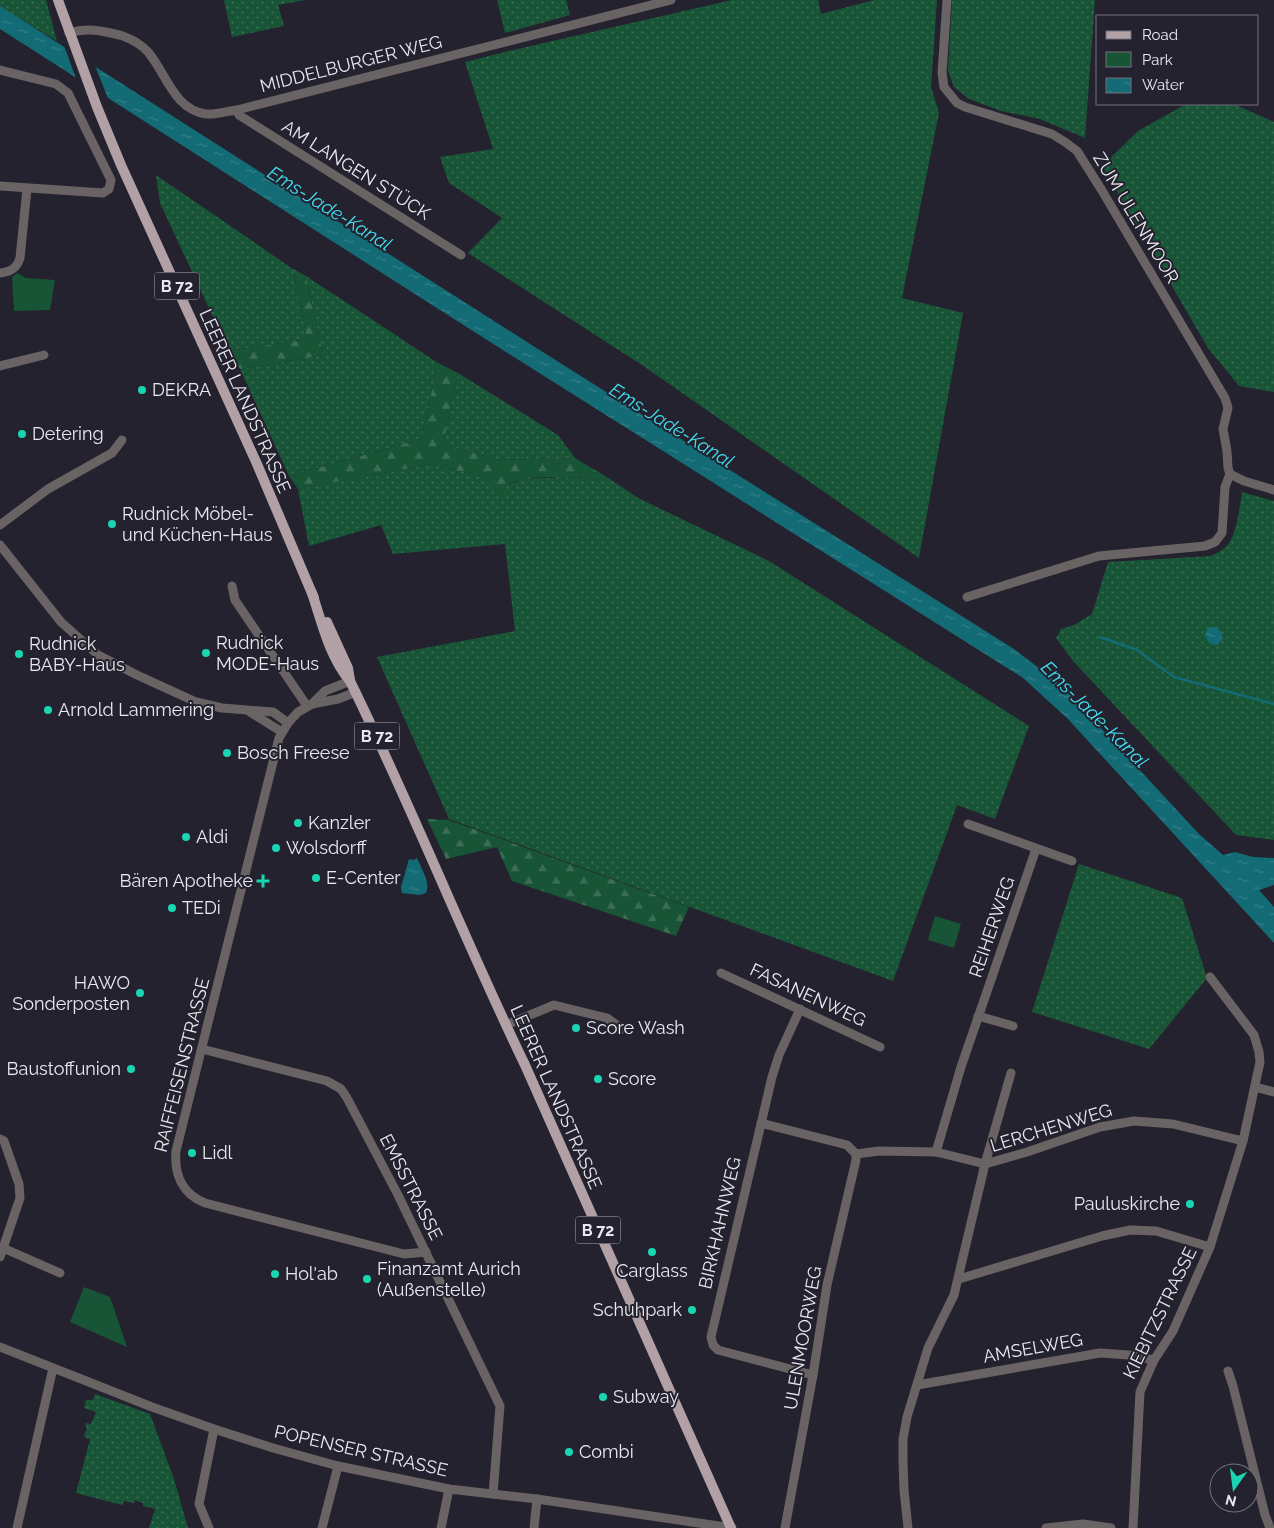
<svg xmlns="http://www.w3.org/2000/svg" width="1274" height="1528" viewBox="0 0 1274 1528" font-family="Raleway,sans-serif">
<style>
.grass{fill:url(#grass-dots)}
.forest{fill:url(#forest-firs)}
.park{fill:#185537}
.water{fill:url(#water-ripples)}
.pier{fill:#24222e}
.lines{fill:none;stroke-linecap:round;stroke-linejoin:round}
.stream{stroke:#136b75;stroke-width:2.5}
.minor{stroke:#6a6364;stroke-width:9}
.major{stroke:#b1a1a5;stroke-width:10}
.poi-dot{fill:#19d5b2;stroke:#24222e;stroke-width:2}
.labels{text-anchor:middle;stroke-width:4;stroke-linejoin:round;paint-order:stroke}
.shield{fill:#24222e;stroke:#aeadb6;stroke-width:1}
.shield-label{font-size:16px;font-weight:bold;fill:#e9e8f0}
.street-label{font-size:18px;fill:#e9e8f0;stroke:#24222e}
.poi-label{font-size:18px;fill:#e9e8f0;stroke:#24222e;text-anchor:start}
.water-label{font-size:19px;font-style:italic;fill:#41ddf0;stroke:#24222e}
</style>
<defs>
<pattern id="grass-dots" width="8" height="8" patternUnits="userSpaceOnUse" patternTransform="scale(1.25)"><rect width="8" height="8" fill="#185537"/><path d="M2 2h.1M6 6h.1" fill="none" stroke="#3a6d54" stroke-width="1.8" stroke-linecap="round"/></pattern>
<pattern id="forest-firs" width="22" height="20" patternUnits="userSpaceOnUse" patternTransform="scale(1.25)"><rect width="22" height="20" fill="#185537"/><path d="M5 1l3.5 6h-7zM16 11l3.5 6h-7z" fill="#3a6d54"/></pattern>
<pattern id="water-ripples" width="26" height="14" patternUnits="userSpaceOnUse" patternTransform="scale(1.25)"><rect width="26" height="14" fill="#136b75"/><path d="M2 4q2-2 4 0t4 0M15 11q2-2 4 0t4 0" fill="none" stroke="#358089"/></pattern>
</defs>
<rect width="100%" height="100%" fill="#24222e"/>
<!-- grass -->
<g class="grass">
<path d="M0 0H46L57 41 0 7Z"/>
<path d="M224 0H305L278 5 284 26 232 37Z"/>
<path d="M497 0H566L570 15 505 33Z"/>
<path d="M732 0H818L821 14 874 0H937L931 87 939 113 902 298 963 313 919 558 642 365 468 253 502 218 449 183 440 157 493 149 465 62 509 51Z"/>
<path d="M952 0H1095L1085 138 1040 119 1001 111 969 99 954 87 948 71Z"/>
<path d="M1186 104H1228L1238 106 1274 122V392L1239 386 1208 348 1102 166 1138 131Z"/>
<path d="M156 175 293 269 307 339 229 351 160 203Z"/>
<path d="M306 276 438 363 421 439 289 476 240 369 323 355Z"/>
<path d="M458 373 558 435 575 458 498 460 443 444Z"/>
<path d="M431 464 488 478 508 485 523 479 562 477 610 479 638 498 769 561 1029 726 995 819 957 805 893 981 449 819 377 657 515 631 505 544 393 554 381 525 309 546 298 489Z"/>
<path d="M1242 492 1274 501V840L1236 835 1073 661 1056 638 1061 629 1074 625 1092 614 1108 562 1211 556C1215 554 1221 551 1225 548 1236 539 1240 506 1242 492Z"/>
<path d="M1079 864 1182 898 1207 978 1149 1049 1032 1012Z"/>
<path d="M95 1394 150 1414 174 1479 188 1528H149L155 1509 143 1506V1503L135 1500 134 1503 124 1501 122 1505 76 1493 90 1439 84 1437 87 1427H85L86 1423 91 1424 96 1412 84 1408 86 1400H93Z"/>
</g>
<!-- forest -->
<g class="forest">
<path d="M293 269 306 276 323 355 240 369 229 351 307 339Z"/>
<path d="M438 363 458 373 443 444 498 460 575 458 610 479C586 478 529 473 510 484 505 487 503 496 500 501L488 478 431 464 298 489 289 476 421 439Z"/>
<path d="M427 819 449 820 689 907 676 936 512 881 497 847 446 859Z"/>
</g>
<!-- park -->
<g class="park">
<path d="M17 273 26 278 55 280 50 310 14 311 12 277Z"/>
<path d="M935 916 961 924 954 948 928 940Z"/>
<path d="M84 1287 110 1297 127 1347 70 1322Z"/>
</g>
<!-- water -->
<g class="water">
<path d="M0 6 538 349 1014 649 1061 685 1199 834 1223 855 1235 852 1253 857 1274 858V885L1259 890 1274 907V943L1067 718 1023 678 487 340 0 29Z"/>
<path d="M1209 627H1216L1221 632 1223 639 1217 645C1209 645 1207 641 1205 634Z"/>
<path d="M417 858C421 868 431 883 426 893L419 895 402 893 401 887 409 859 414 860Z"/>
</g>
<!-- pier -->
<path class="pier" d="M63 43 94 63 109 101 77 81Z"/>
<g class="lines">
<!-- stream -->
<path class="stream" d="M1100 637 1137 650 1174 677 1274 704"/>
<!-- minor -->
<g class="minor">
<path d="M947 0 942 73 944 87 957 103 965 107 1052 134 1065 142 1077 151 1101 189 1225 398 1228 408 1223 429 1227 451 1228 468 1230 474 1244 481 1274 490"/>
<path d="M69 33C84 28 96 30 111 33 124 35 139 42 148 52 166 73 174 110 206 114 216 115 227 111 237 110L671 0"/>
<path d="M0 70 56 84 68 93 111 180 109 189 103 193 0 186"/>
<path d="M237 110 239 115 461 255"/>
<path d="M0 273C11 272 17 268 20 258L27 189"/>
<path d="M0 366 44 355"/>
<path d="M0 525 48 489 112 453 122 440"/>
<path d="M0 545 61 622 98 655 137 675 196 702 222 708 273 712 288 723"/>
<path d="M232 586 235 600 307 706"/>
<path d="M967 597 1099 556 1205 546 1215 542 1222 533 1225 487 1230 474"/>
<path d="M350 681 325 691 312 704 298 712 288 723 279 738 176 1151C174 1174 182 1194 205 1203L404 1254 426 1252"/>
<path d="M312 704 338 699 356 692"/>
<path d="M250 712 282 732"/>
<path d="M968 824 1072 861"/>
<path d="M721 973 880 1047"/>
<path d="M800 1009 779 1055 772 1077 711 1337 713 1345 718 1350 813 1375"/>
<path d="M978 1016 1013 1026"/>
<path d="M506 1025 554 1005 607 1018 622 1029"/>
<path d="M202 1049 327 1081 341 1089 347 1098 398 1195 500 1406 493 1494"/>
<path d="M1255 1087 1274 1092"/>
<path d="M761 1123 847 1145 856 1154 879 1151 936 1152 985 1164 1027 1152 1100 1127 1134 1121 1173 1124 1243 1141"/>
<path d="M0 1139 4 1141 19 1184 20 1198 0 1257"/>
<path d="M936 1152 961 1067 1036 849"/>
<path d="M3 1248 60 1273"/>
<path d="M959 1279 1102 1236 1130 1230 1156 1231 1210 1247"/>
<path d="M0 1347 152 1407 214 1429 273 1448 338 1466 449 1489 537 1499 732 1528"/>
<path d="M1228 1371 1233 1386 1265 1515 1270 1528"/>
<path d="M917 1385 1100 1353 1129 1355 1154 1360"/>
<path d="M17 1528 53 1368"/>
<path d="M209 1528 199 1504 214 1429"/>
<path d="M322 1528 338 1466"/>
<path d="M441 1528 449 1489"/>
<path d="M534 1528 537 1499"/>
<path d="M785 1528 813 1375 827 1285 856 1160V1154"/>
<path d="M908 1528 904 1490 903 1461V1439L907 1417 928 1348 954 1295 985 1164 1011 1073"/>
<path d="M1046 1528 1083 1524 1111 1528"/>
<path d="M1133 1528 1140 1392 1154 1360 1173 1331 1210 1247 1243 1141 1260 1062 1259 1052 1254 1035 1210 977"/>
</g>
<!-- major -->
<g class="major">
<path d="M58 0 97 107 121 165 257 464 314 598"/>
<path d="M312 593C322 623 329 656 350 681 412 807 464 939 525 1065L731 1528"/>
<path d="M327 622 348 668 350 680"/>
</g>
</g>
<!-- markers -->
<g class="poi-dot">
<circle cx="142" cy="390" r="5"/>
<circle cx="22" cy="434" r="5"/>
<circle cx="112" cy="524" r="5"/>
<circle cx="206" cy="653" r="5"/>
<circle cx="19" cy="654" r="5"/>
<circle cx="48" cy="710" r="5"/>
<circle cx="227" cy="753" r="5"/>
<circle cx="298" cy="823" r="5"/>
<circle cx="186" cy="837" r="5"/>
<circle cx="276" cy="848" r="5"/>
<circle cx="316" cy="878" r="5"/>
<path d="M260.5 873.5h5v5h5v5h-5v5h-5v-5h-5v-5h5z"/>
<circle cx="172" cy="908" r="5"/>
<circle cx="140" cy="993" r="5"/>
<circle cx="576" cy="1028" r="5"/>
<circle cx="131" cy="1069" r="5"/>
<circle cx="598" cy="1079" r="5"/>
<circle cx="192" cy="1153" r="5"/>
<circle cx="1190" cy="1204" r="5"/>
<circle cx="652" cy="1252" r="5"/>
<circle cx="275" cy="1274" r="5"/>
<circle cx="367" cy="1279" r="5"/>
<circle cx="692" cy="1310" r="5"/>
<circle cx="603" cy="1397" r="5"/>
<circle cx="569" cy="1452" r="5"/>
</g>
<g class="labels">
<!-- shield labels -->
<g class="shield">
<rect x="154.5" y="272.5" width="45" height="27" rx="4"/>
<rect x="354.5" y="722.5" width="45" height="27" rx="4"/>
<rect x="575.5" y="1216.5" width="45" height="27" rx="4"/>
</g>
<g class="shield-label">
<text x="177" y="292">B 72</text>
<text x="377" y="742">B 72</text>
<text x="598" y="1236">B 72</text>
</g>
<!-- street labels -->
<g class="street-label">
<text transform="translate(351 64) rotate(-14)" y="6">MIDDELBURGER WEG</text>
<text transform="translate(356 170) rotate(32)" y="6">AM LANGEN STÜCK</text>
<text transform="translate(1136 218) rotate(59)" y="6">ZUM ULENMOOR</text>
<text transform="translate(245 401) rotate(66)" y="6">LEERER LANDSTRASSE</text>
<text transform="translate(992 927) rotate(-71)" y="6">REIHERWEG</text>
<text transform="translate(808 995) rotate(25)" y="6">FASANENWEG</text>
<text transform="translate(182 1065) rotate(-76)" y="6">RAIFFEISENSTRASSE</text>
<text transform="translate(556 1097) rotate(66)" y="6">LEERER LANDSTRASSE</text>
<text transform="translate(1051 1128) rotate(-17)" y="6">LERCHENWEG</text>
<text transform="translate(411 1187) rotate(63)" y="6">EMSSTRASSE</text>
<text transform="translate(720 1223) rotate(-77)" y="6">BIRKHAHNWEG</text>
<text transform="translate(1160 1313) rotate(-64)" y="6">KIEBITZSTRASSE</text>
<text transform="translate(803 1338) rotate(-80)" y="6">ULENMOORWEG</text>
<text transform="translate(1033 1348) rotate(-10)" y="6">AMSELWEG</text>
<text transform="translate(361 1451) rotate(13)" y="6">POPENSER STRASSE</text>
</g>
<!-- poi labels -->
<g class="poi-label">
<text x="152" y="396">DEKRA</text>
<text x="32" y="440">Detering</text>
<text x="122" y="520">Rudnick Möbel-<tspan x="122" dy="21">und Küchen-Haus</tspan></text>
<text x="216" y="649">Rudnick<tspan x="216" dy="21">MODE-Haus</tspan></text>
<text x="29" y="650">Rudnick<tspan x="29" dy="21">BABY-Haus</tspan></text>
<text x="58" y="716">Arnold Lammering</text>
<text x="237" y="759">Bosch Freese</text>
<text x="308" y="829">Kanzler</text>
<text x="196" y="843">Aldi</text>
<text x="286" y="854">Wolsdorff</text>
<text x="326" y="884">E-Center</text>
<text x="253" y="887" text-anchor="end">Bären Apotheke</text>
<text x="182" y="914">TEDi</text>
<text x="130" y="989" text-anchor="end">HAWO<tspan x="130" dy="21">Sonderposten</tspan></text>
<text x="586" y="1034">Score Wash</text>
<text x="121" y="1075" text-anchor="end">Baustoffunion</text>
<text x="608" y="1085">Score</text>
<text x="202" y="1159">Lidl</text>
<text x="1180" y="1210" text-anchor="end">Pauluskirche</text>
<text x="377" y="1275">Finanzamt Aurich<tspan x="377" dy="21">(Außenstelle)</tspan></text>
<text x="652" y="1277" text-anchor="middle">Carglass</text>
<text x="285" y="1280">Hol'ab</text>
<text x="682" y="1316" text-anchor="end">Schuhpark</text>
<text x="613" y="1403">Subway</text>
<text x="579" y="1458">Combi</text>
</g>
<!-- water labels -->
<g class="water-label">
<text transform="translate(330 208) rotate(32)" y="7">Ems-Jade-Kanal</text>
<text transform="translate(672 425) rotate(32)" y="7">Ems-Jade-Kanal</text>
<text transform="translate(1095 714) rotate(45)" y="7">Ems-Jade-Kanal</text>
</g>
</g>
<!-- legend -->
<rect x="1096" y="15" width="162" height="90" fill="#24222e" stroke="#73717c"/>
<rect x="1106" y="31" width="25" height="8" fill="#b1a1a5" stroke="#73717c"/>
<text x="1142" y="40" font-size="15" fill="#e9e8f0">Road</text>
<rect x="1106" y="52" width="25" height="15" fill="#185537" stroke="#73717c"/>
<text x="1142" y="65" font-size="15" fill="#e9e8f0">Park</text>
<rect x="1106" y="78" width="25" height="15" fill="url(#water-ripples)" stroke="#73717c"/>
<text x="1142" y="90" font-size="15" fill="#e9e8f0">Water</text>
<!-- north arrow -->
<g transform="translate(1234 1488) rotate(194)"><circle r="24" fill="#24222e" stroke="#73717c"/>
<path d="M0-4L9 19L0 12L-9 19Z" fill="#19d5b2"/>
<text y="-8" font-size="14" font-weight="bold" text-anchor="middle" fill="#e9e8f0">N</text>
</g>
</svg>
